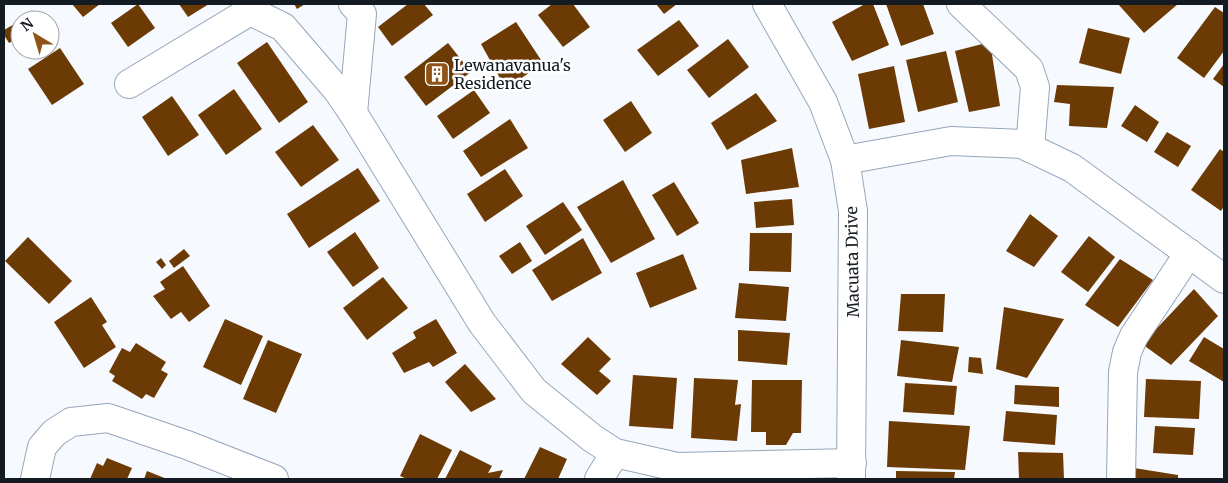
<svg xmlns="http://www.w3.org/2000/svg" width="1228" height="483" viewBox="0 0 1228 483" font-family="Merriweather,serif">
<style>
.building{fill:#6c3a04}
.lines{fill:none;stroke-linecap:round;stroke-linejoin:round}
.minor-casing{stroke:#96a6bb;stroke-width:30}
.minor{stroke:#fff;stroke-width:28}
.labels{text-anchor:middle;stroke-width:5;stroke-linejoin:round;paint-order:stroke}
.poi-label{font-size:16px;fill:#151b23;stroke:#fff;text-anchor:start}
.street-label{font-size:16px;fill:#151b23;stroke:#fff}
</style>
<rect width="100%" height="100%" fill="#f6fafe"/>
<!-- building -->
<g class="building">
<path d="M72 4H100L83 17Z"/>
<path d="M138 4 155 28 128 47 111 23Z"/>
<path d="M179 4H209L188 17Z"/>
<path d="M294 4H305L297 9Z"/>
<path d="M408 4H424L433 15 392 46 378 27Z"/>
<path d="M552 4H573L590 27 563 47 538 15Z"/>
<path d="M656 4H677L664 14Z"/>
<path d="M865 4H873L889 45 852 61 832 22Z"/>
<path d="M886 4H923L934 34 901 46Z"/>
<path d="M1118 4H1178L1144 33Z"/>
<path d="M1215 7 1224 13V51L1204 78 1177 58Z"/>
<path d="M679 20 699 46 658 76 637 50Z"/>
<path d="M18 22 20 26V37L9 43 4 35V30Z"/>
<path d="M516 22 543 63 506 89 481 44Z"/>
<path d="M1088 28 1130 38 1121 74 1079 63Z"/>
<path d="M728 39 749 67 709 98 687 70Z"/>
<path d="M267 42 308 102 279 123 237 63Z"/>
<path d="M990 42 1000 106 969 112 955 51Z"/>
<path d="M448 43 471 72 426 106 404 77Z"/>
<path d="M60 48 84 84 52 105 28 69Z"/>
<path d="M946 51 958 102 918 112 906 60Z"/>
<path d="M1224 64V87L1213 79Z"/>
<path d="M894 66 905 122 869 129 858 74Z"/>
<path d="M1057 85 1114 87 1107 128 1069 126 1070 104 1054 102Z"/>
<path d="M234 89 262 129 226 155 198 115Z"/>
<path d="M474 90 490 113 453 139 437 116Z"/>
<path d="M756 93 777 121 727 150 711 123Z"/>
<path d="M172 96 199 135 168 156 142 117Z"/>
<path d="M631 101 652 133 625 152 603 120Z"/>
<path d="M1135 105 1159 122 1147 142 1121 126Z"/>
<path d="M510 119 528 148 481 177 463 151Z"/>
<path d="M313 125 339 160 301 187 275 152Z"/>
<path d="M1167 132 1191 146 1178 167 1154 152Z"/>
<path d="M792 148 799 187 746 194 741 160Z"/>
<path d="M1220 149 1224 152V206L1221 211 1191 190Z"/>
<path d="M358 168 380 201 309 248 287 214Z"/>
<path d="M505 169 523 196 485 222 467 194Z"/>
<path d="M623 180 655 239 611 263 577 207Z"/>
<path d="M674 182 699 223 677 236 652 195Z"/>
<path d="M792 199 794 225 756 228 754 202Z"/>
<path d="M563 202 582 230 545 255 526 226Z"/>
<path d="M1030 214 1058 236 1034 267 1006 251Z"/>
<path d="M355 232 379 268 353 287 327 252Z"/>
<path d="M750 233H792L791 272 749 271Z"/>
<path d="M1089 236 1115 257 1088 292 1061 272Z"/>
<path d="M28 237 72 281 49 304 5 261Z"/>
<path d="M583 238 602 273 552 301 532 270Z"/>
<path d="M520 242 532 261 512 274 499 256Z"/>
<path d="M184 249 190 256 174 268 169 261Z"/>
<path d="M683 254 697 289 650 308 636 273Z"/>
<path d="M161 258 166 265 162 269 156 262Z"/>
<path d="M1120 259 1153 280 1118 327 1085 305Z"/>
<path d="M183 266 210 306 189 322 181 312 171 319 153 296 165 289 160 282Z"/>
<path d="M383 277 408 308 367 340 343 308Z"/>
<path d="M739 283 789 287 786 321 735 318Z"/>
<path d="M1194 289 1218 316 1171 365 1142 344Z"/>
<path d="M901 294H945L943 332 898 331Z"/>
<path d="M91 297 107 322 102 325 116 347 84 368 54 322Z"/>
<path d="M1004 307 1064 319 1027 378 996 369Z"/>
<path d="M225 319 263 336 241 385 203 367Z"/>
<path d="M436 319 457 353 433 367 429 362 404 373 392 353 416 338 413 332Z"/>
<path d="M738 330 790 333 787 365 738 361Z"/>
<path d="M588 337 611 359 599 371 611 381 597 395 561 364Z"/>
<path d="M1204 337 1224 349V382L1189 361Z"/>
<path d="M268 340 302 354 276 413 243 399Z"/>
<path d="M901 340 959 347 952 382 897 376Z"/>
<path d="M136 343 166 362 161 370 168 374 154 398 146 394 142 399 112 381 115 376 109 372 122 348 130 352Z"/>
<path d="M969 357 981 358 983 374 968 372Z"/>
<path d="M465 364 496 399 471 412 445 382Z"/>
<path d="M633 375 677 378 673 429 629 426Z"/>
<path d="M694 378 738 380 735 405 741 404 737 441 691 438Z"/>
<path d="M1146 379 1201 381 1199 419 1144 417Z"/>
<path d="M752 380H802L801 433H793L786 445H766V432H751Z"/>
<path d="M905 383 957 386 954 415 903 412Z"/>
<path d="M1015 385 1059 387V407L1014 404Z"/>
<path d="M1006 411 1057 415 1055 445 1003 441Z"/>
<path d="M889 421 970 426 965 470 887 467Z"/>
<path d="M1155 426 1195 428 1193 455 1153 453Z"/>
<path d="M420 434 452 450 437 479H407L400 476Z"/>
<path d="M540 447 567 459 558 479H524Z"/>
<path d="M460 450 492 466 488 473 503 470 499 479H445Z"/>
<path d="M1018 452 1063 453 1064 479 1019 478Z"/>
<path d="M107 458 132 468 127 479H90L97 463 103 466Z"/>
<path d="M1134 468 1178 475V479H1133Z"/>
<path d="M147 471 167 479H144Z"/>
<path d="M896 471 955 472 954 479H896Z"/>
</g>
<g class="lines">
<defs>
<g id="minor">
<path d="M767 4 823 102 845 160 853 211 851 479"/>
<path d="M961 4 1029 69 1035 87 1030 148"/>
<path d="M129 84 250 11 283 27 338 91 353 113 482 323 534 391 592 438 615 453 677 467 852 463"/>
<path d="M353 113 362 14 353 4"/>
<path d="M845 160 951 141 1022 144 1072 168 1224 279"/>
<path d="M35 479 42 447 54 433 71 422 108 418 187 445 274 479"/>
<path d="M599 479 615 453"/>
<path d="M1121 479 1123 372 1127 352 1134 336 1189 253"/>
</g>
</defs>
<!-- minor casing -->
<use href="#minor" class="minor-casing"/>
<!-- minor -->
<use href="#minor" class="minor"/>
</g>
<!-- icons -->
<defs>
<symbol id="building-square" viewBox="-11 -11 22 22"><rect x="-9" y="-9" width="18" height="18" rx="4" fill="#905216" stroke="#fff"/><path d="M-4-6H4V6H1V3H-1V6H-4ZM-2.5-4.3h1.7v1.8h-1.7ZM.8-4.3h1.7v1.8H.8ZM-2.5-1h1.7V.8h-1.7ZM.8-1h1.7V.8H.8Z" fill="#fff"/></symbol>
</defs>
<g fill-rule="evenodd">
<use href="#building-square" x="423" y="60" width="28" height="28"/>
</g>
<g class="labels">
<!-- poi labels -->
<g class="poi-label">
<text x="454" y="71">Lewanavanua's<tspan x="454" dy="18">Residence</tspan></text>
</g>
<!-- street labels -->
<g class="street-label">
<text transform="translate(852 262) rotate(-91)" y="6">Macuata Drive</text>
</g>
</g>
<!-- border -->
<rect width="1228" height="483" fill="none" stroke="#151b23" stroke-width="10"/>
<!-- north arrow -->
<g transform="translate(35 35) rotate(322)"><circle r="24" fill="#ffffff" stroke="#a1a4a7"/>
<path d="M0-4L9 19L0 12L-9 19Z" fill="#905216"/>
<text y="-8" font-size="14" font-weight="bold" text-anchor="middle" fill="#151b23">N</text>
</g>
</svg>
